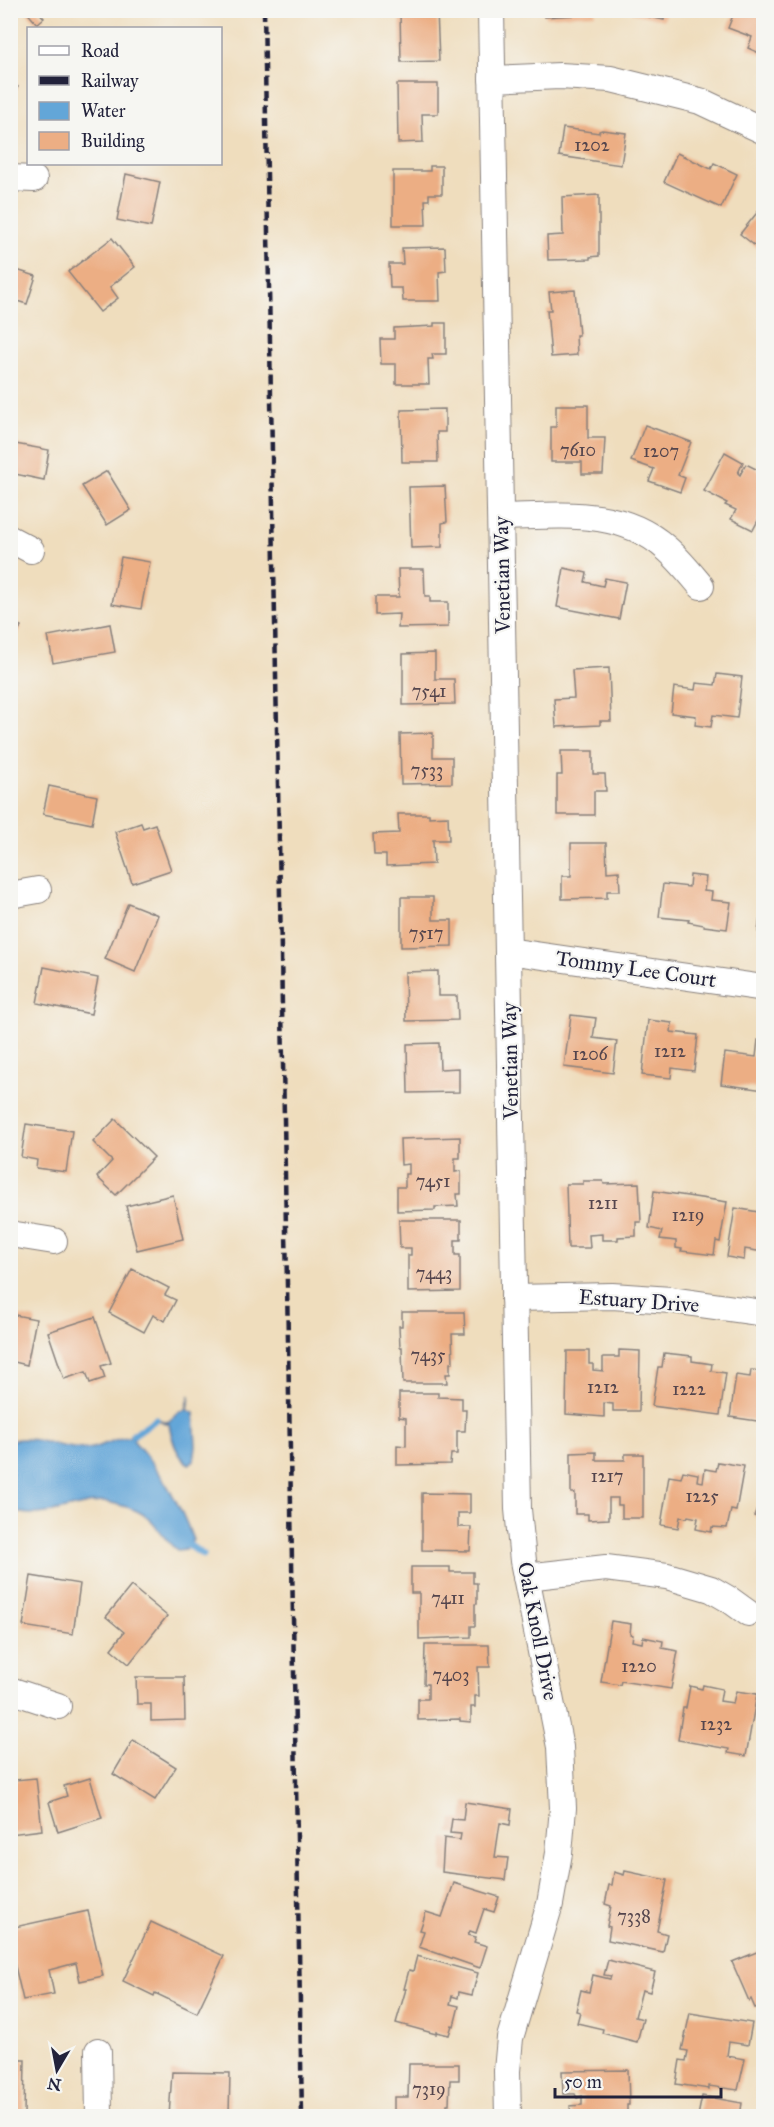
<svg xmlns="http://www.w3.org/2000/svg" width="774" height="2127" viewBox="0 0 774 2127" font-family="'IM FELL Great Primer',serif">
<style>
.water{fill:#63a6d8;stroke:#42648a;stroke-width:1.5}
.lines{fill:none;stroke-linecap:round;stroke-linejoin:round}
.stream{stroke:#63a6d8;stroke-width:7}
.building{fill:#ecae84}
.street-casing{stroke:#88807c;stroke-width:28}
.street{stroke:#fff;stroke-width:26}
.rail{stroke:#22223b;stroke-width:4.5;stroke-dasharray:9 4.5;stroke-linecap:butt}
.labels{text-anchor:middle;stroke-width:4.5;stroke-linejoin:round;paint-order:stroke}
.number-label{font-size:18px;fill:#54454d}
.street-label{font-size:21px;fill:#22223b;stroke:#f6f6f2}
</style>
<rect width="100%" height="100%" fill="#f6f6f2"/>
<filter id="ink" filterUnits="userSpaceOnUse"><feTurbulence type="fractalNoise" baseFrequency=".0167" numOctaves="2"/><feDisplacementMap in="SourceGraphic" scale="12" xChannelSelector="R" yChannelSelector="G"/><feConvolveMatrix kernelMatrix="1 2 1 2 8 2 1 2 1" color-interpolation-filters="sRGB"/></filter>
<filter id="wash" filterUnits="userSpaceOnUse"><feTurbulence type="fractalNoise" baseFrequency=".008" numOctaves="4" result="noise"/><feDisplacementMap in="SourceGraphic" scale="24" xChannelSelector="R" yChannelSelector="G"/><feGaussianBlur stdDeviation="1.35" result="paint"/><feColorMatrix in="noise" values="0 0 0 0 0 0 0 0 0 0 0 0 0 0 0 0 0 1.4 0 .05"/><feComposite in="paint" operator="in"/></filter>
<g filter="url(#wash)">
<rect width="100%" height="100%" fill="#efddbd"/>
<!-- water -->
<g class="water">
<path d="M190 1395 188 1410 194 1413 196 1446 194 1461 189 1464C176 1456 172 1439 169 1424L156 1419 168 1422 179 1412 186 1410Z"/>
<path d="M131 1434 136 1435 133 1440C160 1470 180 1502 193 1540L186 1549 177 1550C162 1539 154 1518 137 1511 127 1507 115 1502 102 1502 71 1504 41 1522 11 1510V1440C34 1435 60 1449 85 1449 100 1449 112 1438 129 1437Z"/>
</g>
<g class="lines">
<!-- stream -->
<g class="stream">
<path d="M133 1435 156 1419"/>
<path d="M189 1545 203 1555"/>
</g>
</g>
<g id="blocks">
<!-- building -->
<g class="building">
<path d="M25 10H37L44 18 37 24Z"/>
<path d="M400 10H437L439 61 401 62Z"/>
<path d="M545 10H595V14L545 17Z"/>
<path d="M633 10H666L664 20 632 13Z"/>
<path d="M735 10H764V55L748 48 752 37 728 28Z"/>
<path d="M10 81 18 87 10 97Z"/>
<path d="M397 84H438V114H422L423 142 398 143Z"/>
<path d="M563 128 599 133V131L602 130 626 133 621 165 559 156Z"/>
<path d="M677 153 711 169 714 163 737 174 721 208 664 182Z"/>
<path d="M430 166H442V194H429V200H425L426 225H393V171H430Z"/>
<path d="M126 174 160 182 151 227 117 220Z"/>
<path d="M599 195V256L590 257V259L548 260 547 236 563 235 562 197Z"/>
<path d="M760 209 764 212V253L740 234Z"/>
<path d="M112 238 135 267 110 287 118 298 100 312 68 272Z"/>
<path d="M445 247 446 271 439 272 440 301H403L402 288H390L389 264H403L402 248Z"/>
<path d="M10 268 36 276 27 304 10 299Z"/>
<path d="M575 290 579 335H576L577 355 551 357 547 310H551L549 292Z"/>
<path d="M434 323H446V354H432L433 359H428L429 384H396V364H381L380 339H394V328L434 326Z"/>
<path d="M556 405H588V438H605L603 474H582V462H551V427H556Z"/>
<path d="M445 409V432H437L438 462H402L401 410Z"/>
<path d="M645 425 691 442 678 475 685 478 680 492 649 481 654 469 631 461Z"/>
<path d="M10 443 49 450 44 480 10 473Z"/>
<path d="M725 452 743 462 738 473 740 475 746 464 764 473 762 486 764 487V509L753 530 731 519 736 510 725 505 727 503 704 491Z"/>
<path d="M107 471 131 510 107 525 82 486Z"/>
<path d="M445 486 447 522 442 523V547L411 548 409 487Z"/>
<path d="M121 557 150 562 141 609 112 604Z"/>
<path d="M564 568 587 573 585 582 603 586 605 578 626 582 619 619 557 607Z"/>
<path d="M398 569H424L425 596H430V602H448V627L398 628 399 614 375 615V597H399Z"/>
<path d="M10 621 21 626 10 649Z"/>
<path d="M110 624 115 652 53 663 48 636Z"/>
<path d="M435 653V679H454L455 704 403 705V654Z"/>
<path d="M609 668 611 721H600V725L556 727 554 699 574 698 572 670Z"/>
<path d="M717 674 742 677 737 718 713 715 711 727 695 725 696 716 671 713 674 687 695 690 696 683 715 685Z"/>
<path d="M433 733V757H452V783L401 784 400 734Z"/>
<path d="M561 751H593V774H605L606 791H594V815H557V775H562Z"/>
<path d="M49 786 97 796 92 824 43 814Z"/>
<path d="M398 814H429V817L448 816 449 840H433L434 864 386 866V855H374L373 834 399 833Z"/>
<path d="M141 823 143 828 155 824 171 870 132 883 115 832Z"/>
<path d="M571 843H606L607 872 619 871 620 891H607V898L562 899V876H571Z"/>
<path d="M690 875 706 877 704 891 712 892 711 900 731 902 727 929 704 926V925L688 922 689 920 659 917 663 884 689 887Z"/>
<path d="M401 897H433V920H452V946L401 947Z"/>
<path d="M762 902H764V933L758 932Z"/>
<path d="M128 903 158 915 135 972 105 959Z"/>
<path d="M44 967 98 978 91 1014 37 1003Z"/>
<path d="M438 971V996H457L458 1020 406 1021 405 972Z"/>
<path d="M571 1015 596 1018 593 1038 617 1041 613 1073 564 1067Z"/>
<path d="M648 1020 672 1023 671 1032 698 1035 694 1071 672 1068 671 1078 642 1075Z"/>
<path d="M758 1040H764V1090L721 1084 725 1053 756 1057Z"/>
<path d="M439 1043 440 1069 459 1068V1092L408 1093 407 1044Z"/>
<path d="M115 1119 154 1157 116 1195 97 1177 112 1161 93 1142Z"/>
<path d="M26 1124 72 1131 66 1172 36 1168 37 1160 21 1157Z"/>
<path d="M460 1137V1158H455V1172L461 1171V1194H457L458 1206 435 1207V1210L397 1211V1187H405V1174H409V1164L401 1165 400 1139Z"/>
<path d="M583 1181H603L604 1184 639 1183 641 1222H636V1236L618 1237V1240H602V1234L589 1235 590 1248H568L566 1184H583Z"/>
<path d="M654 1191 727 1202 720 1242 716 1241 714 1255 681 1251 682 1249 676 1248V1241L660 1239 662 1231 649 1228Z"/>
<path d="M173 1195 183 1239 137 1250 126 1206Z"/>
<path d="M735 1208 764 1213V1252L745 1249 744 1260 727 1257Z"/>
<path d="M399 1220H461V1240H455V1255H460V1291L408 1292V1255H411V1248H400Z"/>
<path d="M132 1269 169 1288 165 1295 176 1300 165 1321 153 1315 144 1332 109 1313Z"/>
<path d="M402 1312H464L465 1334H452L453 1363H450V1374H446L447 1383H403L402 1347H400L399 1326H402Z"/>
<path d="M10 1314 36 1319 27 1365 10 1361Z"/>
<path d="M95 1317 111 1363 101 1366 105 1378 90 1383 86 1372 64 1379 48 1332Z"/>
<path d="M619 1350 640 1351 639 1411H613V1404L604 1403V1417L566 1414 567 1351H589V1364H593V1370L603 1371V1357H619Z"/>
<path d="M664 1353 692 1356V1361L712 1364 711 1371 726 1373 720 1415 652 1406 658 1367H662Z"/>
<path d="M751 1370 764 1371V1422L730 1417 736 1375 750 1377Z"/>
<path d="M399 1393H438V1397L462 1398V1410H466L465 1431H457V1454H451L450 1464 397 1465V1445L406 1446V1418L399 1417Z"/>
<path d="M596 1452V1460H625V1454H643V1518H622V1505H618V1498H609V1519L588 1520V1514H575V1493H571V1453Z"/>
<path d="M718 1462 744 1466 736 1511 731 1510 727 1528 712 1527 711 1532 696 1529 698 1518 688 1516 687 1518 680 1517 678 1528 661 1525 669 1476 681 1478 683 1471 698 1474 697 1481 703 1482 705 1469 716 1471Z"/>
<path d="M763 1492H764V1520L754 1516Z"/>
<path d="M422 1493 470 1494V1513H458V1527H471L470 1551 422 1550Z"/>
<path d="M411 1567H450V1572H473V1583H477V1604H475V1626H471V1637L419 1639V1593H411Z"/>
<path d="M31 1576 80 1584 73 1634 23 1626Z"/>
<path d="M131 1586 167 1616 129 1664 111 1649 124 1632 106 1617Z"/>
<path d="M611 1621 631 1624 630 1634 633 1635 632 1641 642 1643 643 1637 663 1641 662 1648 678 1651 671 1689 621 1681 620 1685 601 1682Z"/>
<path d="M425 1645H489L490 1667H478L479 1696H475V1707H471V1722L460 1721V1719L418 1720V1699H428V1684H424Z"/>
<path d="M136 1677H184L185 1720 151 1721V1704H137Z"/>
<path d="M703 1685 722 1689 720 1701 733 1703 736 1691 757 1694 746 1756 728 1753 729 1749 678 1740 683 1708H686L690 1686 702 1689Z"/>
<path d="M133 1740 176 1767 155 1800 113 1774Z"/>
<path d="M10 1770H14L15 1780 36 1778 42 1830 10 1834Z"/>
<path d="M90 1778 102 1818 58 1832 49 1802 67 1796 64 1786Z"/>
<path d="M465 1802 512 1809 510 1825 500 1823 496 1850 495 1857 508 1858 505 1880 442 1872 444 1838 460 1840 461 1834 450 1833 452 1819 463 1820Z"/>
<path d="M625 1871 667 1880 657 1931 667 1934 663 1952 608 1940 610 1927 607 1926 611 1906 605 1904 609 1885H612L614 1872 624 1875Z"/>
<path d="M454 1883 499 1897 494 1912 484 1909 476 1933 470 1931 468 1935 476 1937 474 1942 487 1946 480 1968 419 1947 424 1931 420 1930 426 1912 442 1917Z"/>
<path d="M88 1911 103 1976 80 1981 76 1963 49 1970 54 1994 23 2000 10 1945V1928Z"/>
<path d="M151 1922 224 1956 197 2013 155 1993 154 1996 123 1981Z"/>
<path d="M764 1949V2005L755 2008 751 1999 749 2001 732 1962Z"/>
<path d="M417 1956 478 1973 472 1995 459 1992 458 1998 452 1996 450 2004 459 2006 454 2026 452 2025 449 2035 436 2032V2034L396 2023 406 1989H404L409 1970 413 1971Z"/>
<path d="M608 1960 655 1972 650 1992 642 1990 635 2017 643 2019 637 2042 602 2033 603 2029 577 2023 580 2012 576 2011 581 1990 589 1992 593 1975 610 1979 611 1976 604 1975Z"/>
<path d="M690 2013 752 2023 748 2045 729 2042 727 2056 745 2059 738 2090 709 2086V2089L676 2084 680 2060 686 2061 688 2051 682 2050Z"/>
<path d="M10 2060H25L24 2116H10Z"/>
<path d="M409 2064H459V2080H450L449 2104H447V2111L460 2112V2116H394V2097H408Z"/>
<path d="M628 2070 629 2105H627V2116H571L570 2106 582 2105V2096L577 2098 575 2094H563L562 2071Z"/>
<path d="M172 2072 230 2073 229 2114H221V2116H169Z"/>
<path d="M702 2096 742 2103 740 2116H698Z"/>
</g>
</g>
</g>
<g filter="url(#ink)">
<use href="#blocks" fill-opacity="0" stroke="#88807c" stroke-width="1.5"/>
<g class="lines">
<defs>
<g id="street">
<path d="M491 10 518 1509 523 1561 560 1747 563 1808 559 1853 550 1904 510 2038 507 2071 508 2116"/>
<path d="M492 79 560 76 611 79 700 101 764 131"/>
<path d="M10 178 34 179"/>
<path d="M501 517C558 516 620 507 666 548 679 559 690 573 701 586"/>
<path d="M10 539 31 550"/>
<path d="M10 895 38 890"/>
<path d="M508 951 764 988"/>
<path d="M10 1234 54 1241"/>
<path d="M514 1298 612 1296 671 1300 764 1313"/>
<path d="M526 1577 606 1568 667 1576 711 1589 730 1600 748 1613"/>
<path d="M10 1690 58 1706"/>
<path d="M98 2051 99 2116"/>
</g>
</defs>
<!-- street casing -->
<use href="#street" class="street-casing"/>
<!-- street -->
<use href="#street" class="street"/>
<!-- rail -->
<path class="rail" d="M264 10 302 2116"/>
</g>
</g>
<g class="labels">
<!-- number labels -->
<g class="number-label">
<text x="592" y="151">1202</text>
<text x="578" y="456">7610</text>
<text x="661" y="457">1207</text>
<text x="429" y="697">7541</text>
<text x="427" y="776">7533</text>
<text x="426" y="939">7517</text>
<text x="670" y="1057">1212</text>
<text x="590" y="1060">1206</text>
<text x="433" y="1187">7451</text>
<text x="603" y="1209">1211</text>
<text x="688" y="1221">1219</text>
<text x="434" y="1279">7443</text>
<text x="428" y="1361">7435</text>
<text x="603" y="1393">1212</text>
<text x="689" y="1395">1222</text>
<text x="607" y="1482">1217</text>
<text x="702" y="1502">1225</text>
<text x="448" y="1604">7411</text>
<text x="639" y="1672">1220</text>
<text x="451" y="1681">7403</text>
<text x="716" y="1730">1232</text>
<text x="634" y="1922">7338</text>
<text x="429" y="2095">7319</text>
</g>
<!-- street labels -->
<g class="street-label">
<text transform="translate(502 575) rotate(-91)" y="7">Venetian Way</text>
<text transform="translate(636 969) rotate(8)" y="7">Tommy Lee Court</text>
<text transform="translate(510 1061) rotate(-91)" y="7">Venetian Way</text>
<text transform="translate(639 1301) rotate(4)" y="7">Estuary Drive</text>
<text transform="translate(538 1631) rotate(79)" y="7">Oak Knoll Drive</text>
</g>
</g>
<!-- margin -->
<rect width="774" height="2127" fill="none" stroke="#f6f6f2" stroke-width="36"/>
<!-- legend -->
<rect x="27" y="27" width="195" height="138" fill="#f6f6f2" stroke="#a1a1a9" stroke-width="1.5"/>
<rect x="39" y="46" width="30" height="9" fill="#ffffff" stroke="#a1a1a9" stroke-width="1.5"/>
<text x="81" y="57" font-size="18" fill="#22223b">Road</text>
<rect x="39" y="76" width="30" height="9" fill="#22223b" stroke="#a1a1a9" stroke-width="1.5"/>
<text x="81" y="87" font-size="18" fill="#22223b">Railway</text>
<rect x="39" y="102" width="30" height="18" fill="#63a6d8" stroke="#a1a1a9" stroke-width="1.5"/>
<text x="81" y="117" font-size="18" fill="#22223b">Water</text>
<rect x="39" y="132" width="30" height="18" fill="#ecae84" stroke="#a1a1a9" stroke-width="1.5"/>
<text x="81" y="147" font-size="18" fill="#22223b">Building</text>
<!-- north arrow -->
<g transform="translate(57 2070) rotate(190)" stroke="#f6f6f2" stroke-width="4.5" paint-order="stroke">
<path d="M0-4.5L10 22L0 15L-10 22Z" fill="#22223b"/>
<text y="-9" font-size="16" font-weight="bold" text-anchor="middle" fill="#22223b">N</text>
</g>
<!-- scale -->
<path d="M555 2088v9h166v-9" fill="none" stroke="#22223b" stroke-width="3"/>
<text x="564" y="2088" font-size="18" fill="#22223b" stroke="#f6f6f2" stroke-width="4.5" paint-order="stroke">50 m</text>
</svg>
